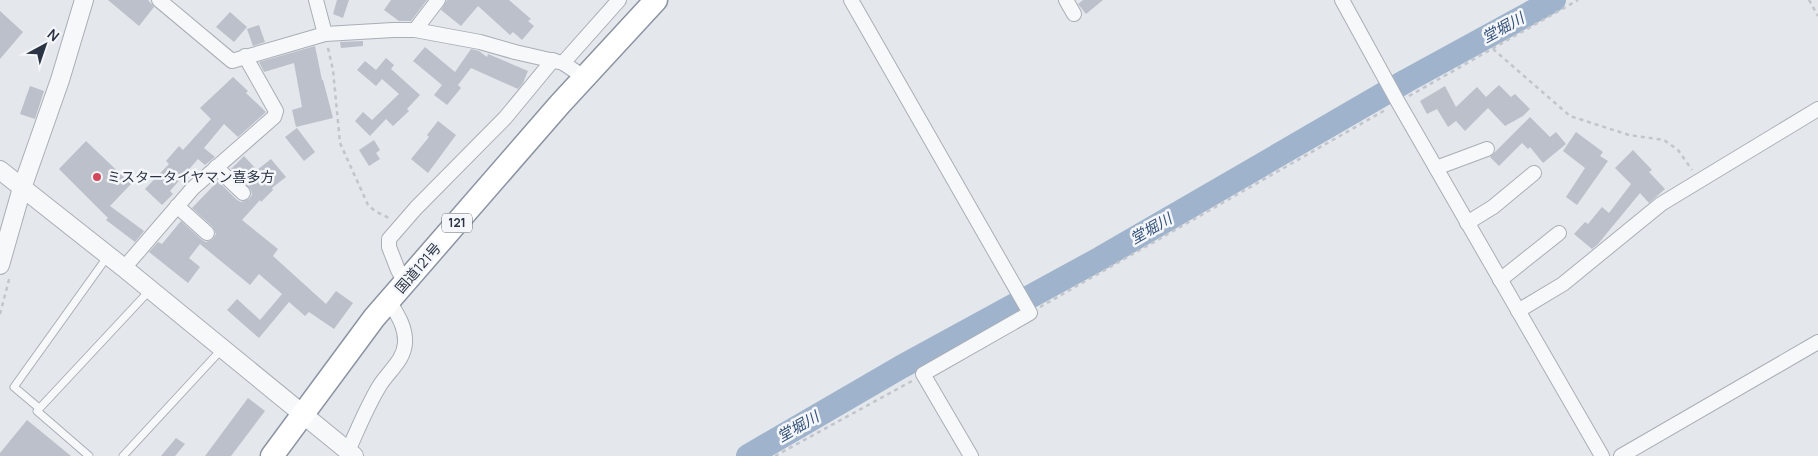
<svg xmlns="http://www.w3.org/2000/svg" width="1818" height="456" viewBox="0 0 1818 456" font-family="Manrope,'Noto Sans JP',sans-serif">
<style>
.lines{fill:none;stroke-linecap:round;stroke-linejoin:round}
.river{stroke:#9fb4cc;stroke-width:24}
.building{fill:#bbc0ca}
.service-casing{stroke:#a9aeb7;stroke-width:9}
.minor-casing{stroke:#a9aeb7;stroke-width:16}
.tertiary-casing{stroke:#a9aeb7;stroke-width:20}
.trunk-casing{stroke:#8b94a3;stroke-width:25}
.path{stroke:#c2c5cb;stroke-width:2.5;stroke-dasharray:4 4;stroke-linecap:butt}
.service{stroke:#f7f8fa;stroke-width:7}
.minor{stroke:#f7f8fa;stroke-width:14}
.tertiary{stroke:#f7f8fa;stroke-width:18}
.trunk{stroke:#fff;stroke-width:22}
.poi-dot{fill:#d1495b;stroke:#f4f6f9;stroke-width:2}
.labels{text-anchor:middle;stroke-width:5;stroke-linejoin:round;paint-order:stroke}
.shield{fill:#f4f6f9;stroke:#676e7b;stroke-width:1}
.shield-label{font-size:12px;font-weight:bold;fill:#2b3445}
.poi-label{font-size:14px;fill:#2b3445;stroke:#f4f6f9;text-anchor:start}
.street-label{font-size:14px;fill:#2b3445;stroke:#f4f6f9}
.water-label{font-size:15px;font-style:italic;fill:#34527a;stroke:#f4f6f9}
</style>
<rect width="100%" height="100%" fill="#e4e7ec"/>
<g class="lines">
<!-- river -->
<path class="river" d="M748 456 901 367 1101 258 1406 81 1554 0"/>
</g>
<!-- building -->
<g class="building">
<path d="M108 0H148L154 7 139 26Z"/>
<path d="M337 0H349L343 18 333 14Z"/>
<path d="M391 0H427L411 21H399L384 10Z"/>
<path d="M447 0H509L531 19 528 21 534 26 522 40 513 32 510 35 478 6 461 26 441 10Z"/>
<path d="M1083 0H1103L1086 14 1078 4Z"/>
<path d="M0 11 23 32 0 59Z"/>
<path d="M230 12 247 27 234 42 216 27Z"/>
<path d="M259 25 265 42 253 46 247 29Z"/>
<path d="M363 41V46L341 48 340 42Z"/>
<path d="M315 46 322 80H323L333 118 296 127 292 110 302 107 294 63 264 72 259 62Z"/>
<path d="M425 47 455 72 471 49 479 51 487 57 488 54 528 71 523 83 518 89 471 68 458 85 461 88 447 105 434 95 442 85 413 61Z"/>
<path d="M386 58 394 65 391 69 420 95 407 109 409 111 393 126 386 119 370 136 355 121 363 112 372 120 399 94 382 79 376 86 357 70 365 61 376 70Z"/>
<path d="M233 77 248 91 246 93 266 112 238 137 224 124 204 148 215 157 205 165 198 159 170 191 173 194 162 205 145 189 169 164 166 161 179 146 183 150 211 119 200 108Z"/>
<path d="M1499 85 1511 97 1515 94 1530 109 1523 116 1505 126 1488 108 1465 131 1456 121 1448 127 1437 109 1427 114 1420 101 1445 86 1456 107 1477 87 1486 97Z"/>
<path d="M30 86 44 91 35 119 20 114Z"/>
<path d="M1530 117 1550 137 1556 132 1566 144 1543 163 1530 147 1528 149 1522 143 1499 166 1490 157Z"/>
<path d="M438 121 456 135 428 173 411 159 429 137 427 135Z"/>
<path d="M297 128 315 152 304 161 285 137Z"/>
<path d="M1576 132 1603 152 1600 156 1608 161 1577 205 1566 197 1585 168 1563 151Z"/>
<path d="M374 140 380 150 376 153 380 159 369 166 359 150Z"/>
<path d="M86 141 131 184 110 206 144 231 135 242 106 220 108 218 59 169Z"/>
<path d="M1633 150 1652 170 1649 172 1665 189 1649 203 1640 193 1598 244 1592 249 1574 234 1585 222 1588 224 1602 207 1609 213 1631 184 1615 168Z"/>
<path d="M244 156 257 170 271 159 286 177 272 188 273 190 261 202 260 200 242 220 278 249 273 256 326 304 336 291 353 303 334 329 309 312 305 316 289 302 259 338 227 310 237 299 260 320 282 294 259 274 250 285 200 244 189 258 200 267 188 283 149 252 158 242 162 244 181 221 202 240 206 242 213 239 216 234 213 227 192 208 218 181 237 200 241 202 249 199 252 195 251 190 231 169Z"/>
<path d="M248 398 265 411 231 456H205Z"/>
<path d="M27 420 71 456H0V453Z"/>
<path d="M176 438 185 444 175 456H161Z"/>
</g>
<g class="lines">
<defs>
<g id="service">
<path d="M39 408 14 387 105 260"/>
<path d="M89 456 37 411 150 290"/>
<path d="M123 456 221 350"/>
</g>
<g id="minor">
<path d="M159 0 232 61 325 34 393 30H415L480 42 515 52 563 63 584 77"/>
<path d="M316 0 325 34"/>
<path d="M851 0 1030 313 923 374 971 456"/>
<path d="M1066 0 1074 14"/>
<path d="M1342 0 1398 102 1602 456"/>
<path d="M415 30 438 0"/>
<path d="M563 63 619 0"/>
<path d="M216 167 243 193"/>
<path d="M1436 168 1487 149"/>
<path d="M177 206 207 233"/>
<path d="M1467 223 1493 207 1534 173"/>
<path d="M124 268 193 188 274 117 276 111 245 56"/>
<path d="M1500 280 1559 233"/>
<path d="M405 283 398 270 389 247V239L416 208 505 118 553 60"/>
<path d="M1518 311 1563 284 1661 204 1818 109"/>
<path d="M348 451C358 429 367 406 380 385 389 371 404 360 405 343 406 327 397 314 389 301"/>
<path d="M1621 456 1818 342"/>
</g>
<g id="tertiary">
<path d="M0 170 124 268 354 456"/>
<path d="M0 265 22 188 60 80 84 0"/>
</g>
<path id="trunk" d="M272 456 374 318 560 104 656 0"/>
</defs>
<!-- service casing -->
<use href="#service" class="service-casing"/>
<!-- minor casing -->
<use href="#minor" class="minor-casing"/>
<!-- tertiary casing -->
<use href="#tertiary" class="tertiary-casing"/>
<!-- trunk casing -->
<use href="#trunk" class="trunk-casing"/>
<!-- path -->
<g class="path">
<path d="M1809 0 1818 16"/>
<path d="M328 48 333 70 340 143 368 205 375 211 389 218"/>
<path d="M1493 49 1570 116 1629 135 1664 140 1678 150 1692 170"/>
<path d="M1409 96 1578 0"/>
<path d="M1040 307 1387 109"/>
<path d="M0 314 10 276"/>
<path d="M775 456 912 381"/>
</g>
<!-- service -->
<use href="#service" class="service"/>
<!-- minor -->
<use href="#minor" class="minor"/>
<!-- tertiary -->
<use href="#tertiary" class="tertiary"/>
<!-- trunk -->
<use href="#trunk" class="trunk"/>
</g>
<!-- markers -->
<circle class="poi-dot" cx="97" cy="177" r="5"/>
<g class="labels">
<!-- shield labels -->
<rect class="shield" x="442" y="213.5" width="30" height="19" rx="4"/>
<g class="shield-label">
<text x="457" y="227">121</text>
</g>
<!-- poi labels -->
<g class="poi-label">
<text x="107" y="182">ミスタータイヤマン喜多方</text>
</g>
<!-- street labels -->
<g class="street-label">
<text transform="translate(418 268) rotate(-49)" y="5">国道121号</text>
</g>
<!-- water labels -->
<g class="water-label">
<text transform="translate(1503 28) rotate(-29)" y="5">堂堀川</text>
<text transform="translate(1151 229) rotate(-30)" y="5">堂堀川</text>
<text transform="translate(798 427) rotate(-30)" y="5">堂堀川</text>
</g>
</g>
<!-- north arrow -->
<g transform="translate(45 45) rotate(40)" stroke="#f4f6f9" stroke-width="4" paint-order="stroke">
<path d="M0-4L9 19L0 12L-9 19Z" fill="#2b3445"/>
<text y="-8" font-size="14" font-weight="bold" text-anchor="middle" fill="#2b3445">N</text>
</g>
</svg>
